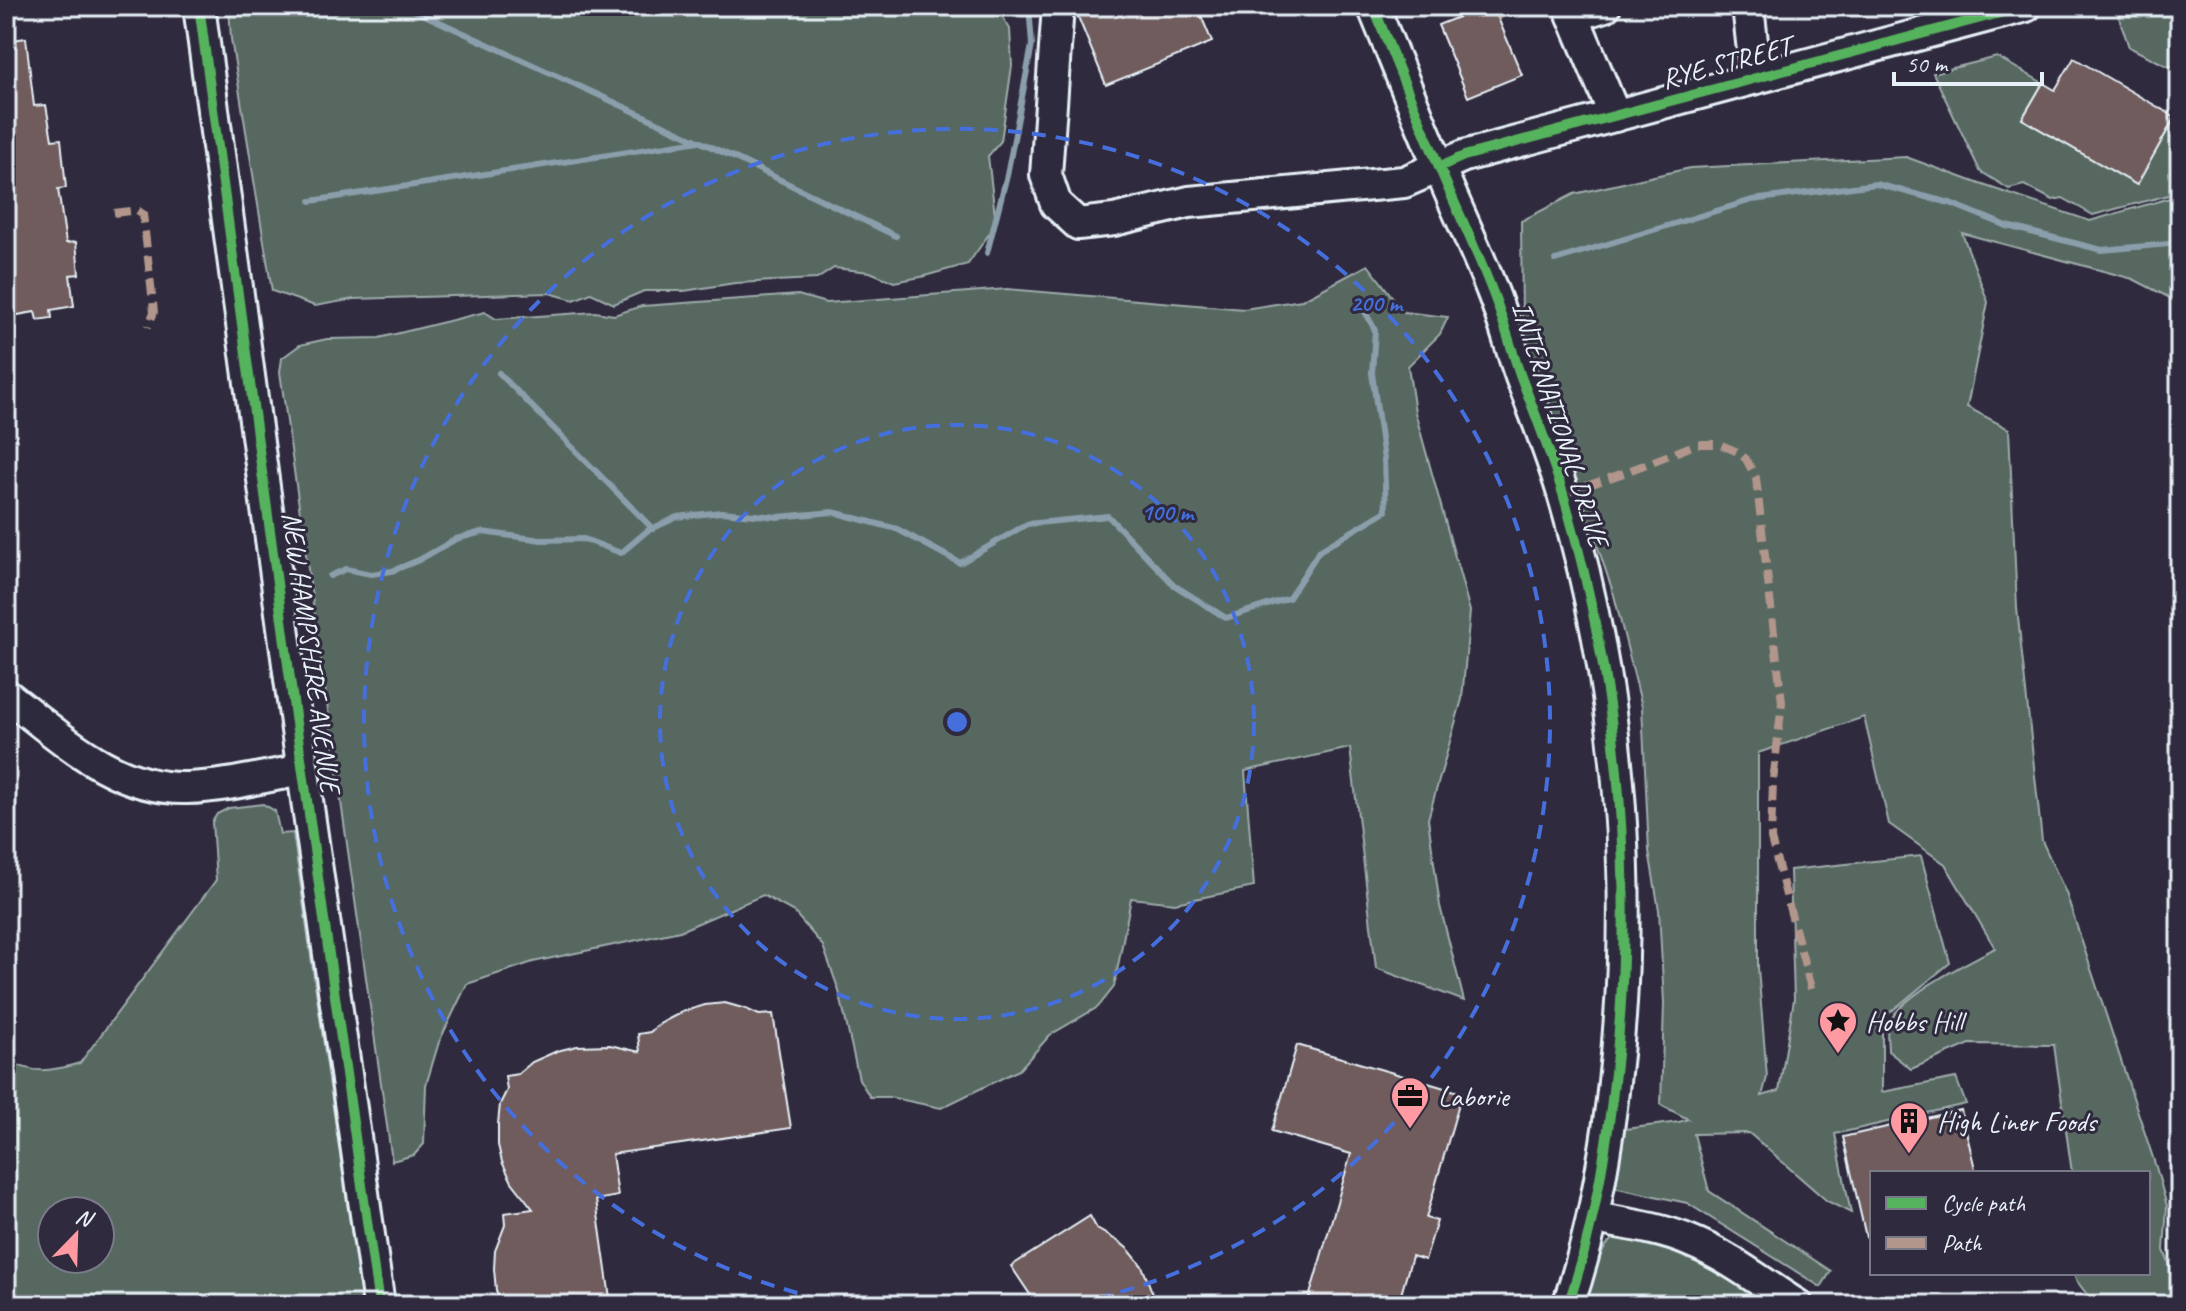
<svg xmlns="http://www.w3.org/2000/svg" width="2186" height="1311" viewBox="0 0 2186 1311" font-family="Caveat,sans-serif">
<style>
.green{fill:#566860;stroke:#9facac;stroke-width:2;fill-rule:evenodd}
.lines{fill:none;stroke-linecap:round;stroke-linejoin:round}
.stream{stroke:#8b9eab;stroke-width:6}
.building{fill:#6f5b5c;stroke:#e8f1f8;stroke-width:2}
.minor-casing{stroke:#e8f1f8;stroke-width:36}
.minor{stroke:#2f2a3d;stroke-width:30}
.quiet{stroke:#b2968c;stroke-width:8;stroke-dasharray:16 8;stroke-linecap:butt}
.cycleway-casing{stroke:#2f2a3d;stroke-width:15}
.cycleway{stroke:#56b35d;stroke-width:10}
.ring{fill:none;stroke:#466fde;stroke-width:4;stroke-dasharray:14 10}
.labels{text-anchor:middle;stroke-width:6;stroke-linejoin:round;paint-order:stroke}
.street-label{font-size:28px;fill:#e8f1f8;stroke:#2f2a3d}
.poi-label{font-size:28px;fill:#e8f1f8;stroke:#2f2a3d;text-anchor:start}
.centre{fill:#466fde;stroke:#2f2a3d;stroke-width:4}
.ring-label{font-size:24px;text-anchor:middle;font-weight:bold;fill:#466fde;stroke:#2f2a3d;stroke-width:6;stroke-linejoin:round;paint-order:stroke}
</style>
<rect width="100%" height="100%" fill="#2f2a3d"/>
<filter id="ink" filterUnits="userSpaceOnUse"><feTurbulence type="fractalNoise" baseFrequency=".0125" numOctaves="2"/><feDisplacementMap in="SourceGraphic" scale="16" xChannelSelector="R" yChannelSelector="G"/><feConvolveMatrix kernelMatrix="1 2 1 2 8 2 1 2 1" color-interpolation-filters="sRGB"/></filter>
<g filter="url(#ink)">
<!-- green -->
<g class="green">
<path d="M229 6H996L1010 29 1012 66 1001 141 988 156 996 224 968 264 921 277 894 282 870 272 834 268 817 279 735 283 684 291H644L614 304 591 293 574 300 549 293 354 299 315 306 272 291 231 39Z"/>
<path d="M2115 6H2180V68L2165 65 2129 47Z"/>
<path d="M1997 57 2043 83 2022 119 2136 185 2175 117 2180 120V192L2093 215 2063 198 2053 200 2024 185 2009 189 1980 171 1933 73Z"/>
<path d="M1906 157 1980 184 2090 221 2180 195V303L2133 279 1962 233 1988 302 1967 407 2009 429 2017 608 2042 841 2066 893 2156 1167 2167 1206 2164 1250 2180 1293V1305H2095L2076 1280 2074 1273H2148V1173H2072L2054 1045 1970 1044 1911 1069 1888 1051C1888 1043 1886 1033 1888 1026 1895 998 1970 961 1995 948L1945 864 1889 824 1864 717 1758 753V968L1767 1077 1762 1096 1779 1091 1794 999 1790 870 1921 856 1950 963 1882 1019V1092L1956 1078 1966 1104 1835 1134 1851 1213 1827 1201 1749 1133 1694 1134 1709 1191 1831 1271 1821 1287 1687 1203 1613 1187 1618 1130 1679 1122 1688 1119 1661 1105 1664 1003 1659 910 1649 851 1642 707 1614 595 1522 323 1521 221 1574 194 1690 168Z"/>
<path d="M1368 265 1404 312 1448 317 1440 334 1408 366 1415 412 1470 611 1462 699 1428 819 1440 906 1464 1001 1376 968 1350 748 1245 771 1254 887 1175 903 1131 898 1114 987 1098 1007 1050 1035 1019 1070 941 1108 889 1097H870L859 1079 839 991 823 946 794 912 763 895 680 931 533 962 467 984 439 1042 426 1085 424 1144 414 1155 392 1161 280 372 282 358 300 345 327 339 379 338 485 312 496 319 595 312 614 315 642 306 798 295 826 303 1007 289 1244 309 1302 300Z"/>
<path d="M263 804 275 811 280 834 293 833 362 1305H286L283 1297 239 1301 212 1296 200 1305H6V1058C30 1076 53 1071 80 1063L216 880 212 822 217 814 229 808ZM100 1211V1259H52V1211Z"/>
<path d="M1615 1238 1680 1250 1692 1255 1772 1305H1586C1591 1287 1598 1245 1615 1238Z"/>
</g>
<g class="lines">
<!-- stream -->
<g class="stream">
<path d="M405 6 731 156 896 236"/>
<path d="M311 201 699 141"/>
<path d="M987 253 1007 175 1032 45 1029 6"/>
<path d="M1555 260 1752 200 1876 184 1950 203 2007 226 2102 250 2180 243"/>
<path d="M499 373 653 529"/>
<path d="M330 576 346 569 371 574 392 571 419 560 456 539 482 532 542 540 584 539 621 553 647 531 677 517 721 512 778 517 833 512 897 529 960 563 1027 524 1108 516 1174 585 1226 618 1289 598 1319 551 1386 511 1384 460 1372 373 1375 330 1363 308"/>
</g>
</g>
<!-- building -->
<g class="building">
<path d="M1076 6H1197L1212 42 1106 85 1076 12Z"/>
<path d="M1468 6H1493L1522 75 1468 97 1438 25 1471 12Z"/>
<path d="M26 38 34 106 46 105 52 140 61 139 66 188 58 189 66 243 76 242 79 274 70 275 74 306 51 310 52 318 37 320 35 312 6 317V41Z"/>
<path d="M2074 58 2175 117 2137 185 2022 119 2043 83 2055 90Z"/>
<path d="M725 1003 746 1009 759 1015 773 1014 791 1128 612 1154 618 1196 596 1200 611 1305H500L496 1290 494 1269 495 1251 505 1225 504 1213 533 1209 512 1182 502 1162 498 1145V1124L500 1104 507 1090 505 1076 518 1074 532 1062 557 1051 577 1046 610 1045 640 1052 638 1034 650 1032 661 1023 682 1012 705 1005Z"/>
<path d="M1297 1045 1462 1093 1426 1218 1437 1221 1425 1260 1412 1256 1398 1305H1307L1351 1154 1272 1131Z"/>
<path d="M1961 1110 1976 1173H1872V1236L1866 1237 1843 1137Z"/>
<path d="M1090 1216 1097 1229 1121 1243 1129 1250 1142 1266 1157 1305H1037L1011 1266Z"/>
</g>
<g class="lines">
<defs>
<g id="minor">
<path d="M199 6 295 716 379 1305"/>
<path d="M1058 6 1046 175 1056 204 1078 224 1114 220 1189 202 1404 182 1464 156 2026 6"/>
<path d="M1373 6C1395 60 1417 115 1440 169 1457 210 1477 251 1493 293 1504 321 1511 349 1521 377 1537 419 1554 461 1566 504 1622 698 1637 900 1612 1100 1603 1170 1591 1238 1568 1305"/>
<path d="M1569 6 1615 116"/>
<path d="M1748 6 1756 78"/>
<path d="M1573 16 1605 6"/>
<path d="M6 695C61 737 114 790 187 788 226 787 265 776 303 770"/>
<path d="M1594 1218C1626 1224 1660 1228 1690 1241 1728 1256 1762 1283 1797 1305"/>
</g>
</defs>
<!-- minor casing -->
<use href="#minor" class="minor-casing"/>
<!-- minor -->
<use href="#minor" class="minor"/>
<!-- quiet -->
<g class="quiet">
<path d="M1497 16 1521 6"/>
<path d="M114 213 137 210 143 214 154 312 148 327"/>
<path d="M1563 494 1621 474 1697 444H1719L1738 452 1746 459 1756 478 1782 702 1773 782 1771 839 1812 992"/>
</g>
<defs>
<g id="cycleway">
<path d="M199 6 295 716 379 1305"/>
<path d="M1373 6C1395 60 1417 115 1440 169 1457 210 1477 251 1493 293 1504 321 1511 349 1521 377 1537 419 1554 461 1566 504 1622 698 1637 900 1612 1100 1603 1170 1591 1238 1568 1305"/>
<path d="M1439 167 1464 156 2026 6"/>
</g>
</defs>
<!-- cycleway casing -->
<use href="#cycleway" class="cycleway-casing"/>
<!-- cycleway -->
<use href="#cycleway" class="cycleway"/>
</g>
</g>
<!-- distance rings -->
<g class="ring">
<circle cx="957" cy="722" r="297"/>
<path d="M844 1304A593 593 0 1 1 1070 1304"/>
</g>
<!-- icons -->
<defs>
<symbol id="sight-pin" viewBox="-11 -11 22 30"><path d="M0 17L-7.5 6A9.5 9.5 0 1 1 7.5 6Z" fill="#ff9aa2" stroke="#2f2a3d"/><path d="M0-6L1.8-2.2L6-1.7L2.9 1.2L3.7 5.4L0 3.3L-3.7 5.4L-2.9 1.2L-6-1.7L-1.8-2.2Z" fill="#111"/></symbol>
<symbol id="office-pin" viewBox="-11 -11 22 30"><path d="M0 17L-7.5 6A9.5 9.5 0 1 1 7.5 6Z" fill="#ff9aa2" stroke="#2f2a3d"/><path d="M-6-3h4V-5.5h4V-3h4V5H-6ZM-1-4.5V-3h2v-1.5ZM-6 0V1H6V0Z" fill="#111"/></symbol>
<symbol id="building-pin" viewBox="-11 -11 22 30"><path d="M0 17L-7.5 6A9.5 9.5 0 1 1 7.5 6Z" fill="#ff9aa2" stroke="#2f2a3d"/><path d="M-4-6H4V6H1V3H-1V6H-4ZM-2.5-4.3h1.7v1.8h-1.7ZM.8-4.3h1.7v1.8H.8ZM-2.5-1h1.7V.8h-1.7ZM.8-1h1.7V.8H.8Z" fill="#111"/></symbol>
</defs>
<g fill-rule="evenodd">
<use href="#sight-pin" x="1816" y="999" width="44" height="60"/>
<use href="#office-pin" x="1388" y="1074" width="44" height="60"/>
<use href="#building-pin" x="1887" y="1099" width="44" height="60"/>
</g>
<g class="labels">
<!-- street labels -->
<g class="street-label">
<text transform="translate(1726 62) rotate(-15)" y="10">RYE STREET</text>
<text transform="translate(1561 424) rotate(72)" y="10">INTERNATIONAL DRIVE</text>
<text transform="translate(312 652) rotate(82)" y="10">NEW HAMPSHIRE AVENUE</text>
</g>
<!-- poi labels -->
<g class="poi-label">
<text x="1866" y="1031">Hobbs Hill</text>
<text x="1438" y="1106">Laborie</text>
<text x="1937" y="1131">High Liner Foods</text>
</g>
</g>
<circle cx="957" cy="722" r="12" class="centre"/>
<g class="ring-label">
<text x="1376" y="311">200 m</text>
<text x="1167" y="520">100 m</text>
</g>
<!-- margin -->
<rect width="2186" height="1311" fill="none" stroke="#2f2a3d" stroke-width="32"/>
<rect x="16" y="16" width="2154" height="1279" fill="none" stroke="#e8f1f8" stroke-width="3" filter="url(#ink)"/>
<!-- legend -->
<rect x="1870" y="1171" width="280" height="104" fill="#2f2a3d" stroke="#797a88" stroke-width="2"/>
<rect x="1886" y="1197" width="40" height="12" fill="#56b35d" stroke="#797a88" stroke-width="2"/>
<text x="1942" y="1211" font-size="24" fill="#e8f1f8">Cycle path</text>
<rect x="1886" y="1237" width="40" height="12" fill="#b2968c" stroke="#797a88" stroke-width="2"/>
<text x="1942" y="1251" font-size="24" fill="#e8f1f8">Path</text>
<!-- north arrow -->
<g transform="translate(76 1235) rotate(23)"><circle r="38" fill="#2f2a3d" stroke="#797a88" stroke-width="2"/>
<path d="M0-6L14 30L0 20L-14 30Z" fill="#ff9aa2"/>
<text y="-12" font-size="22" font-weight="bold" text-anchor="middle" fill="#e8f1f8">N</text>
</g>
<!-- scale -->
<path d="M1894 72v12h148v-12" fill="none" stroke="#e8f1f8" stroke-width="4"/>
<text x="1906" y="72" font-size="24" fill="#e8f1f8" stroke="#2f2a3d" stroke-width="6" paint-order="stroke">50 m</text>
</svg>
